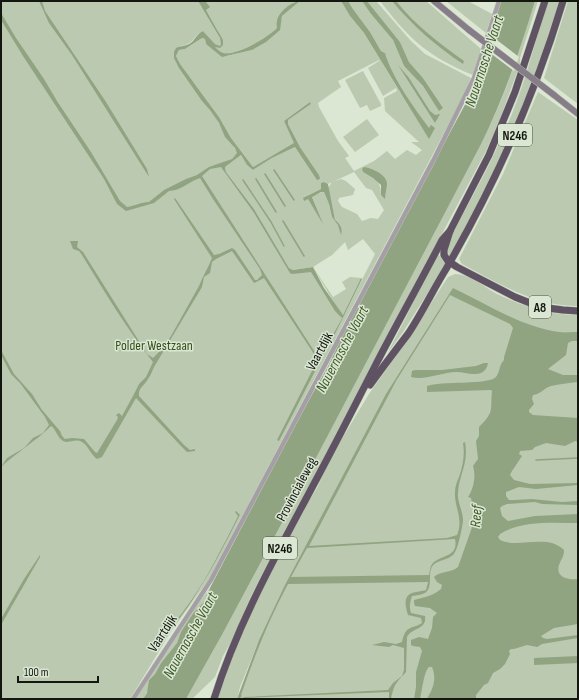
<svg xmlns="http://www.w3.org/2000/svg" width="579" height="700" viewBox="0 0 579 700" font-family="'Sofia Sans Condensed',sans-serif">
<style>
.green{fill:#bac9af;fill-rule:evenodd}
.water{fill:#90a482;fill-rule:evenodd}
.pier{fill:#dbe7d3}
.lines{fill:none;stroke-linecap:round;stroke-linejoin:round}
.stream{stroke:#90a482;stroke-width:1.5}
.street-casing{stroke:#b7c2b0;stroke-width:5}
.secondary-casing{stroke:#b7c2b0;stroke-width:7}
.highway-casing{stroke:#b7c2b0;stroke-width:8}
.street{stroke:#a59ea6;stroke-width:4}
.secondary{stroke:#877d89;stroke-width:6}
.highway{stroke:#5f5262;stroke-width:7}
.secondary-bridge-casing{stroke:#b7c2b0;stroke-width:7;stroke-linecap:butt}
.secondary-bridge{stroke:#877d89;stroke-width:6}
.labels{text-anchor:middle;stroke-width:3;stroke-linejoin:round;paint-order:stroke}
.shield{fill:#dbe7d3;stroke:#4f554a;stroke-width:1}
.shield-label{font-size:13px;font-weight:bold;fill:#131710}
.park-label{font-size:14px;fill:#334e1b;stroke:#dbe7d3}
.street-label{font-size:14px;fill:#131710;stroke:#dbe7d3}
.water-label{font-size:15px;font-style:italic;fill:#3e5a28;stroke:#dbe7d3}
</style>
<rect width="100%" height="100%" fill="#dbe7d3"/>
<!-- green -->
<g class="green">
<path d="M1 1H198L220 38 222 44 220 46 215 44 203 31C192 36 195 44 180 46L175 57 179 63 176 56 179 50 185 49 202 38 205 39 206 44 227 56 252 50 279 30 282 16 300 1H341L350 16 364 33 400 92 429 129C413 106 393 79 385 53L381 51 370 32 353 9 348 1H362L371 14 393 40 404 66 423 86 439 110 442 108 423 78 409 62 400 42 367 1H376L411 41 425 54 471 78 464 95 209 579 170 633 130 699H1ZM379 60V61L368 68 383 96 396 88 397 91 384 98 385 111 419 142H411L422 150 416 155 407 150 395 159 387 151 374 161 354 171 345 158 349 156 338 141 319 107 318 103 341 87 338 81ZM191 79 219 117 231 138 253 167 295 143 284 121 310 102 311 104 288 120V124L300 147 319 175 317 179 295 147 272 158 253 170 247 165 241 155 225 167 226 172 254 209 289 268 293 270 313 267 339 311 343 315 361 278 350 277 342 282 346 289 333 297 313 267 332 255 345 242 348 250 363 239 375 254 331 341 330 340 342 318 310 268 290 271 254 213 227 175 221 164 232 159 238 153ZM373 170C392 183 384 179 385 198L381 195C381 180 375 179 363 172ZM354 172 366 188 372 190 384 210 378 219 371 218 362 221 357 214 342 207 338 201 339 198 353 195 355 189 346 181 341 179 332 182 328 188 335 220 339 224 332 217 329 204 324 192H322L312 196 320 218 308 199H306L309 195 321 189V183L324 182 328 184ZM240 515 201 587 191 603 161 642 160 641C169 627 181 615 190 602 209 575 223 544 238 516Z"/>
<path d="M205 1H295C286 8 278 16 277 28 268 38 235 57 222 53 219 52 217 49 215 47H218L223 45 217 29 206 10Z"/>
<path d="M380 1H426L481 49 473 75C450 66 425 52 408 34 398 24 389 12 380 1Z"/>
<path d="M446 1H468L492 14 486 33Z"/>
<path d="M535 1H538L520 58V64L501 116 487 149 410 294 406 301 251 596 232 640 223 656 215 677 192 699H186L223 633 276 534 492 121C510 82 522 42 535 1Z"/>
<path d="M547 1H559C532 89 497 177 449 256L447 247 449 240C473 196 497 153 515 106 528 72 537 36 547 1Z"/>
<path d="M568 1H578V104L544 78Z"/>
<path d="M363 71 381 104V106L370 111 367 105 360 108 345 80Z"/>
<path d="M538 92 578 120V306C536 307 498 283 462 264L459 259 503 174Z"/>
<path d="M367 119 379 135 355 152 343 137Z"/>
<path d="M438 254 446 264 403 332 387 354C405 321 420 287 438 254Z"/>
<path d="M455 274C469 274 484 287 497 294 523 306 549 315 578 315V699H237L264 628 240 687 237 699H217L223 680 249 614 302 512 317 488 327 466 340 442 369 394 410 336 448 277Z"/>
<path d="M210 588 207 599 194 612 180 636 177 643 161 663 155 674 149 680C149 688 148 692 143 699H135L190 613Z"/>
</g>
<!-- water -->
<g class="water">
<path d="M39 1H42L45 11 106 102 147 169 149 177 72 55 49 23Z"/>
<path d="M198 1H205L210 7 206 10 223 40V45L220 48 215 47C218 50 220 52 223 53 237 56 267 38 277 28 277 26 276 24 277 22 277 13 292 1 300 1L282 16 280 30 266 42 252 50 222 57 206 44 205 39 202 38 185 49 179 50 176 56 180 64 219 117 231 138 253 167 294 143 284 121 310 102 311 104 288 120V124L300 147 319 175 320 179 317 180 295 147 272 158 253 170 247 165 241 155 225 167 226 172 254 209 289 268 293 270 313 267 324 288 343 315 361 278 362 279 331 342 330 340 342 318 335 311 311 272 292 274 290 273 254 213 221 167 210 169 202 176 316 354 320 356 327 346H328L279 441 277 440 317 361 316 357 264 278 254 283 232 251 216 259 212 262 210 273 204 277 202 287 154 367C152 371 151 375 148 379 144 386 138 388 139 396L184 445 190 450 195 449V451L187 452 181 446 136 398 102 457 97 459C91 455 88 445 82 442 75 438 69 444 63 441 57 437 56 429 51 426 36 441 17 452 1 467L7 458 24 448 33 438 43 433 49 425 45 417 20 383 11 374 1 355V350L14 374 32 394 42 410 60 431 62 436 65 439 72 438 84 439 95 452 97 453 117 420 118 417 116 415 119 413 122 416 133 396 139 384 146 377 153 362C127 329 104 291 82 255L79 251 73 249 70 241H78L77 247 83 252 147 354 153 358C159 353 167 342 171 336L199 286C203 276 208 268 212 258L174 199 175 198 214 255 219 254 232 248 235 250 255 280H257L262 275 260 269 213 199 200 178C190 181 180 191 169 191L154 203 126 211 117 204 104 179 23 56 1 20V13L16 38 44 79 57 101 91 152 120 201 127 207C135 206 141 202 149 202L164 190 186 179 197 175 209 167 232 159 237 153 235 148 225 137 219 123 210 110 202 101 179 68 174 58V52L176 48C180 46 185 46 189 44 195 41 196 34 203 31L215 44 220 46 221 44 220 38Z"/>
<path d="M341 1H348L353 9 370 32 381 51 385 53C393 79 413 106 429 128L431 125 435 128 429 139 364 33 350 16Z"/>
<path d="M362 1H367L400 42 409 62 423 78 443 108 439 111 423 86 404 66 393 40 371 14Z"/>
<path d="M392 1H396C415 25 439 43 464 61L463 64C436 46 413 26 392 1Z"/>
<path d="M501 1H535C520 50 504 98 481 144L276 534 223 633 186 699H143L147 693 149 680 155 674 161 663 177 643 181 632 194 612 207 599 210 588 297 421 327 368 353 315 406 214 467 101 480 71Z"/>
<path d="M398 65 409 78 430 111 435 115 440 114 435 123Z"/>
<path d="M364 167C371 168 386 174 387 183 387 188 385 194 385 199L381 195V185L373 178 363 172 362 169Z"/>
<path d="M324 182 328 184 335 220C340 224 343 228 341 235L338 225 332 217 329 204 324 192H321L312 197 323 224 308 199 304 201 303 198 321 189V183Z"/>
<path d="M453 288C487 304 521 327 559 332 565 333 572 332 578 332V341H572L568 343 566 355 548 369 563 375H578V382C569 383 559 384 551 386 544 388 541 394 533 395L532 399 534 404 529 410V412L533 415 578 418V442L575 441 565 446 546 443 535 447 532 450 520 451 519 454 522 456 512 471 510 475 514 480 530 484 578 483V485L536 489 519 487 506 492V496L509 500H514L532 499 562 502 578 501V505L542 504 535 502 507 504 502 506 500 508 502 516 508 521 535 516 578 514V523C552 523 522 520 500 534L498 537 500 540C518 549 547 533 564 550 564 557 561 559 559 565 555 578 569 580 578 579V624L554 628 541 636 543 638 547 639 578 635V638L542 644 537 647 527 645 514 649H511L509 651 510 654 505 664 500 669 493 673 488 683 484 685 476 695V699H427C433 689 437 679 432 667H429C424 671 422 691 420 699H414L416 687V672L422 651 420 647 413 646 411 645V640L419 637 428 639 432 628 433 617 437 613 430 608 415 606 414 603V600C425 597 433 596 441 589L442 585 437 582 434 577C440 571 451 573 458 567L476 516 475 508 472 503 471 498 468 497C474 488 476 476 473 466L478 459 476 441 479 436V427C495 411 490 411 492 391L491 390 427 392V386C440 381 490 385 496 377 500 372 499 365 504 360V357L513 328 510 324 450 295 396 381 309 546 447 538 457 535C464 519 454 507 455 492 455 486 457 482 459 477 463 466 465 454 463 443L465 442C469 464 459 474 458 493 457 502 463 511 463 520 463 525 458 548 455 552 450 562 435 558 431 569 430 572 430 575 430 578 430 593 426 594 412 596 410 602 409 607 411 613L425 616C427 630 412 627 407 637L406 672C396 683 394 684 391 699H389V692L243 698 244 697 388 690 393 683 402 676 404 670V648L393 645 389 647 372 645 384 642 396 644 402 642C406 625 410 630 422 623L421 618 408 615C406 609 403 598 410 594 415 591 421 592 426 590L428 582 288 584C269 619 254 657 241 695L242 696 239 699H237L259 640 285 585 386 394ZM455 539C459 557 441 555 433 563 430 566 430 571 429 575L291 577 307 548Z"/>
<path d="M484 363H488C487 368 485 371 481 373 472 376 465 372 456 372 442 372 425 381 411 377L412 371 415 370H442L476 366Z"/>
<path d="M236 511 240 515C225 544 210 573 192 601 183 615 171 628 161 642L160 641C169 628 180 616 190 602 209 575 223 545 238 516L235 512Z"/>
<path d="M40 555V557L1 625V619L24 579Z"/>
<path d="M578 656V663L534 665V658Z"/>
</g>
<!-- pier -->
<path class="pier" d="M489 34 519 57 514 71 485 49Z"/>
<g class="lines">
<!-- stream -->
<g class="stream">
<path d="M274 170 294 200"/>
<path d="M265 174 285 206"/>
<path d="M256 179 276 212"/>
<path d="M243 180 271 222 284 246"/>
<path d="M283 221 304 256"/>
<path d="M536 460 578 458"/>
</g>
<defs>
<path id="street" d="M133 699 211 580 434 159 474 78 499 1"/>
<g id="secondary">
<path d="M434 1 469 30"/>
<path d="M554 95 578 114"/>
</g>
<g id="highway">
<path d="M545 1 515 92 489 155 450 231 444 250V255L448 261 457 267 515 297 540 307 563 310 578 311"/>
<path d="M370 385C382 368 395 351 408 334 422 313 433 290 446 269 495 184 535 95 563 1"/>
<path d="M214 699C238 622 278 552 316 480 336 443 355 405 374 368 396 325 420 283 442 240L450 231"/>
</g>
</defs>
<!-- street casing -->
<use href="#street" class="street-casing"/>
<!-- secondary casing -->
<use href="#secondary" class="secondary-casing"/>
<!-- highway casing -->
<use href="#highway" class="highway-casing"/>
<!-- street -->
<use href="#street" class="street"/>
<!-- secondary -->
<use href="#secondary" class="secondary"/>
<!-- highway -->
<use href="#highway" class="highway"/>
<defs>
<path id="secondary-bridge" d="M469 30 554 95"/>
</defs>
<!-- secondary-bridge casing -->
<use href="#secondary-bridge" class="secondary-bridge-casing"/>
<!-- secondary-bridge -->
<use href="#secondary-bridge" class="secondary-bridge"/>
</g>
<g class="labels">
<!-- shield labels -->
<g class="shield">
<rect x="498" y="124" width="34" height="22" rx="3"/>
<rect x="529" y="296" width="22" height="22" rx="3"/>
<rect x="263" y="537" width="34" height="22" rx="3"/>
</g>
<g class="shield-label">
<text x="515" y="140">N246</text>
<text x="540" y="312">A8</text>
<text x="280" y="553">N246</text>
</g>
<!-- park labels -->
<g class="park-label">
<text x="154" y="350">Polder Westzaan</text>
</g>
<!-- street labels -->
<g class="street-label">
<text transform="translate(319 351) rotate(-62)" y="5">Vaartdijk</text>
<text transform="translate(296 489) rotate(-62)" y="5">Provincialeweg</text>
<text transform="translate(162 633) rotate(-57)" y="5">Vaartdijk</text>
</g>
<!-- water labels -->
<g class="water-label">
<text transform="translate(484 61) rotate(-72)" y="5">Nauernasche Vaart</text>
<text transform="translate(342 349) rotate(-62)" y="5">Nauernasche Vaart</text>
<text transform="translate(476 516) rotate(-85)" y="5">Reef</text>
<text transform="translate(190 635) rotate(-61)" y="5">Nauernasche Vaart</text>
</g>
</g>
<!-- border -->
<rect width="579" height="700" fill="none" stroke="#131710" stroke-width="4"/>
<!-- scale -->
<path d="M18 676v6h80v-6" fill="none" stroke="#131710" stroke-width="2"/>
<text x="24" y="676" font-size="12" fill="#131710" stroke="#dbe7d3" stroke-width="3" paint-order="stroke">100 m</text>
</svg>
